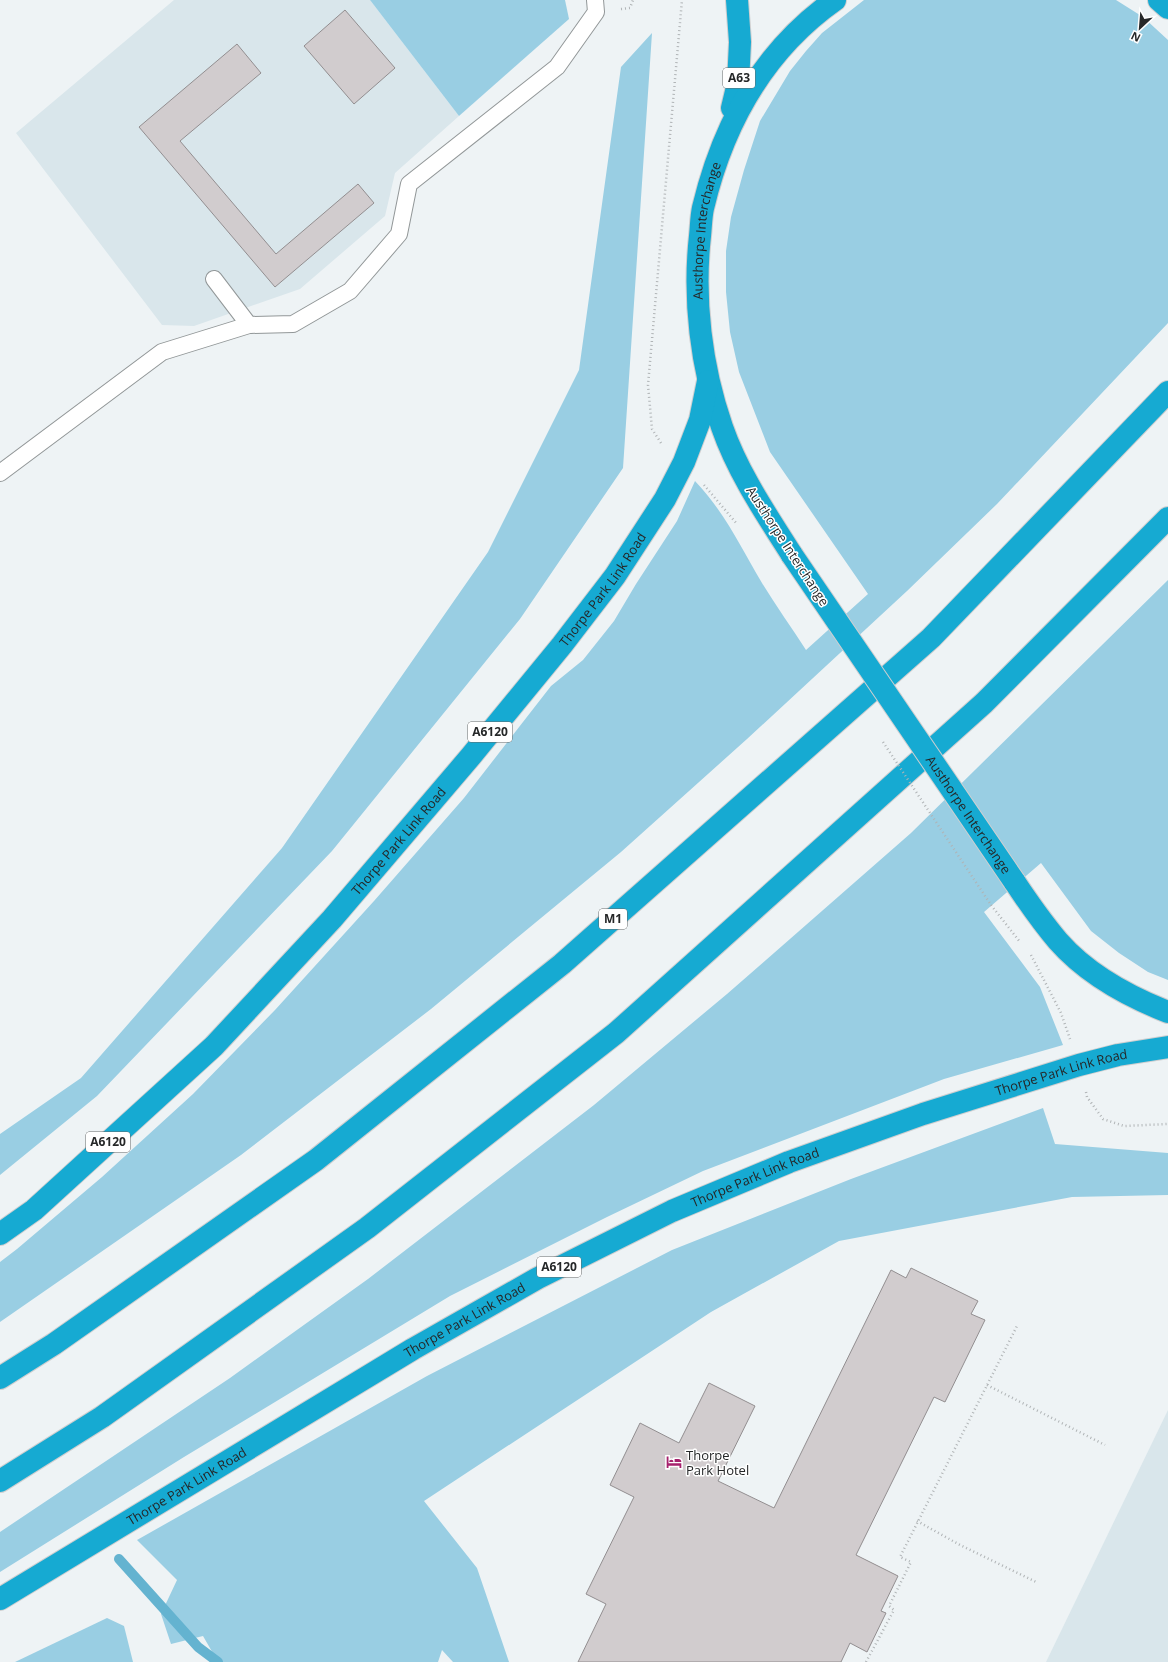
<svg xmlns="http://www.w3.org/2000/svg" width="1168" height="1662" viewBox="0 0 1168 1662" font-family="'Open Sans',sans-serif">
<style>
.built{fill:#d9e6eb}
.green{fill:#99cee3}
.lines{fill:none;stroke-linecap:round;stroke-linejoin:round}
.stream{stroke:#64b3d0;stroke-width:10}
.building{fill:#d1ccce;stroke:#928e90}
.lane-casing{stroke:#929798;stroke-width:18}
.highway-casing{stroke:#cfcfd0;stroke-width:24}
.path{stroke:#b0b4b6;stroke-width:2.5;stroke-dasharray:1 3;stroke-linecap:butt}
.lane{stroke:#fff;stroke-width:16}
.highway{stroke:#16aad2;stroke-width:22}
.highway-bridge-casing{stroke:#cfcfd0;stroke-width:24;stroke-linecap:butt}
.path-bridge{stroke:#b0b4b6;stroke-width:2.5;stroke-dasharray:1 3;stroke-linecap:butt}
.highway-bridge{stroke:#16aad2;stroke-width:22}
.labels{text-anchor:middle;stroke-width:3;stroke-linejoin:round;paint-order:stroke}
.shield{fill:#fff;stroke:#666868;stroke-width:1}
.shield-label{font-size:12px;font-weight:bold;fill:#252728}
.street-label{font-size:13px;fill:#252728;stroke:#fff}
.poi-label{font-size:13px;fill:#252728;stroke:#fff;text-anchor:start}
</style>
<rect width="100%" height="100%" fill="#eef3f5"/>
<!-- built -->
<g class="built">
<path d="M174 0H370L459 116 395 173 385 216 300 289 194 326 162 325 16 133Z"/>
<path d="M1168 1410V1662H1046Z"/>
</g>
<!-- green -->
<g class="green">
<path d="M370 0H565L569 19 459 116Z"/>
<path d="M864 0H1116L1143 17 1168 40V323L997 504 907 591 747 739 621 852 431 1009 241 1155 0 1322V1262L17 1249 102 1177 193 1094 275 1010 374 901 464 798 551 686 583 660 614 621 636 584 677 521 695 481C726 514 740 546 762 583 776 606 792 628 806 650L868 594 770 452 739 372 730 332 726 292V251L731 217 744 170 760 121 790 71 806 51 822 33Z"/>
<path d="M652 33 623 468 520 619 332 851 97 1096 0 1175V1134L81 1078 282 848 488 552 579 370 621 67Z"/>
<path d="M1168 580V980L1148 972 1119 953 1091 931 1041 863 984 912 1040 987 1063 1045 944 1079 703 1171 607 1217 450 1296 184 1457 0 1572V1532L230 1378 368 1279 594 1105 727 994 911 833Z"/>
<path d="M1043 1108 1055 1144 1168 1153V1195L1072 1197 839 1241 711 1312 424 1501 477 1568 509 1662H453L442 1650 438 1662H218L203 1636 171 1644 161 1614 177 1580 137 1540 427 1376 672 1250 851 1179Z"/>
<path d="M107 1618 124 1626 133 1662H15Z"/>
</g>
<g class="lines">
<!-- stream -->
<path class="stream" d="M119 1559 198 1647 218 1662"/>
</g>
<!-- building -->
<g class="building">
<path d="M345 10 395 68 354 104 304 46Z"/>
<path d="M237 44 261 73 180 141 276 254 358 184 374 203 275 287 139 127Z"/>
<path d="M911 1268 978 1301 971 1314 985 1320 945 1402 934 1397 856 1555 898 1576 881 1611 886 1613 867 1652 850 1643 841 1662H578L606 1604 586 1594 634 1497 610 1485 640 1423 679 1443 709 1383 755 1406 718 1481 774 1508 891 1270 906 1278Z"/>
</g>
<g class="lines">
<defs>
<g id="lane">
<path d="M214 279 249 325"/>
<path d="M0 473 162 352 249 325 293 324 350 291 399 234 409 184 557 67 596 12 595 0"/>
</g>
<g id="highway">
<path d="M1159 0 1168 8"/>
<path d="M732 108 738 83 740 42 737 0"/>
<path id="s1" d="M792 555C766 514 738 473 722 427 701 367 693 299 700 236 701 227 701 217 703 208 723 124 764 50 835 0"/>
<path d="M1014 881C1028 902 1042 922 1058 941 1087 974 1127 996 1168 1012"/>
<path id="s2" d="M0 1234 34 1210 214 1046 332 919 471 756 562 645 615 576 665 499 684 462 700 420 708 381"/>
<path d="M0 1378 54 1344 316 1160 562 964 931 638 1168 392"/>
<path d="M0 1481 102 1417 367 1228 616 1033 984 703 1168 518"/>
<path id="s3" d="M0 1599 413 1349 538 1278 672 1211 789 1162 923 1114 1079 1065 1118 1055 1168 1047"/>
</g>
</defs>
<!-- lane casing -->
<use href="#lane" class="lane-casing"/>
<!-- highway casing -->
<use href="#highway" class="highway-casing"/>
<!-- path -->
<g class="path">
<path d="M621 9 630 8 633 0"/>
<path d="M661 443 652 429 648 385 682 0"/>
<path d="M704 485 737 524"/>
<path d="M991 905 1020 942"/>
<path d="M1031 955 1061 1013 1070 1039"/>
<path d="M1086 1092 1087 1097 1103 1119 1124 1126 1168 1124"/>
<path d="M987 1385 1105 1445"/>
<path d="M917 1521 960 1545 1036 1582"/>
<path d="M866 1662 894 1610 889 1606 911 1562 900 1557 1018 1324"/>
</g>
<!-- lane -->
<use href="#lane" class="lane"/>
<!-- highway -->
<use href="#highway" class="highway"/>
<defs>
<g id="highway-bridge">
<path id="s4" d="M792 555 1014 881"/>
</g>
</defs>
<!-- highway-bridge casing -->
<use href="#highway-bridge" class="highway-bridge-casing"/>
<!-- path-bridge -->
<path class="path-bridge" d="M883 742 991 905"/>
<!-- highway-bridge -->
<use href="#highway-bridge" class="highway-bridge"/>
</g>
<!-- icons -->
<defs>
<symbol id="hotel-bare" viewBox="-9 -9 18 18"><path d="M-6-4.5h1.5V1H6V5H4.5V3h-9V5H-6ZM-4 0a1.8 1.8 0 1 1 3.6 0ZM.5 0V-2.5h3Q6-2.5 6 0Z" fill="#a6216d" stroke="#fff" stroke-width="2.5" paint-order="stroke"/></symbol>
</defs>
<g fill-rule="evenodd">
<use href="#hotel-bare" x="663" y="1451" width="22" height="22"/>
</g>
<g class="labels">
<!-- shield labels -->
<g class="shield">
<rect x="723" y="68" width="32" height="20" rx="3"/>
<rect x="468" y="722" width="44" height="20" rx="3"/>
<rect x="599" y="909" width="28" height="20" rx="3"/>
<rect x="86" y="1132" width="44" height="20" rx="3"/>
<rect x="537" y="1257" width="44" height="20" rx="3"/>
</g>
<g class="shield-label">
<text x="739" y="82">A63</text>
<text x="490" y="736">A6120</text>
<text x="613" y="923">M1</text>
<text x="108" y="1146">A6120</text>
<text x="559" y="1271">A6120</text>
</g>
<!-- street labels -->
<g class="street-label">
<text dy="5" stroke="none"><textPath href="#s1" startOffset="346">Austhorpe Interchange</textPath></text>
<text transform="translate(788 546) rotate(57)" y="5">Austhorpe Interchange</text>
<text dy="5" stroke="none"><textPath href="#s2" startOffset="885">Thorpe Park Link Road</textPath></text>
<text dy="5" stroke="none"><textPath href="#s4" startOffset="314">Austhorpe Interchange</textPath></text>
<text dy="5" stroke="none"><textPath href="#s2" startOffset="561">Thorpe Park Link Road</textPath></text>
<text dy="5" stroke="none"><textPath href="#s3" startOffset="1190">Thorpe Park Link Road</textPath></text>
<text dy="5" stroke="none"><textPath href="#s3" startOffset="866">Thorpe Park Link Road</textPath></text>
<text dy="5" stroke="none"><textPath href="#s3" startOffset="542">Thorpe Park Link Road</textPath></text>
<text dy="5" stroke="none"><textPath href="#s3" startOffset="218">Thorpe Park Link Road</textPath></text>
</g>
<!-- poi labels -->
<g class="poi-label">
<text x="686" y="1460">Thorpe<tspan x="686" dy="15">Park Hotel</tspan></text>
</g>
</g>
<!-- north arrow -->
<g transform="translate(1140 28) rotate(206)" stroke="#ffffff" stroke-width="3" paint-order="stroke">
<path d="M0-3L7 15L0 10L-7 15Z" fill="#252728"/>
<text y="-6" font-size="11" font-weight="bold" text-anchor="middle" fill="#252728">N</text>
</g>
</svg>
